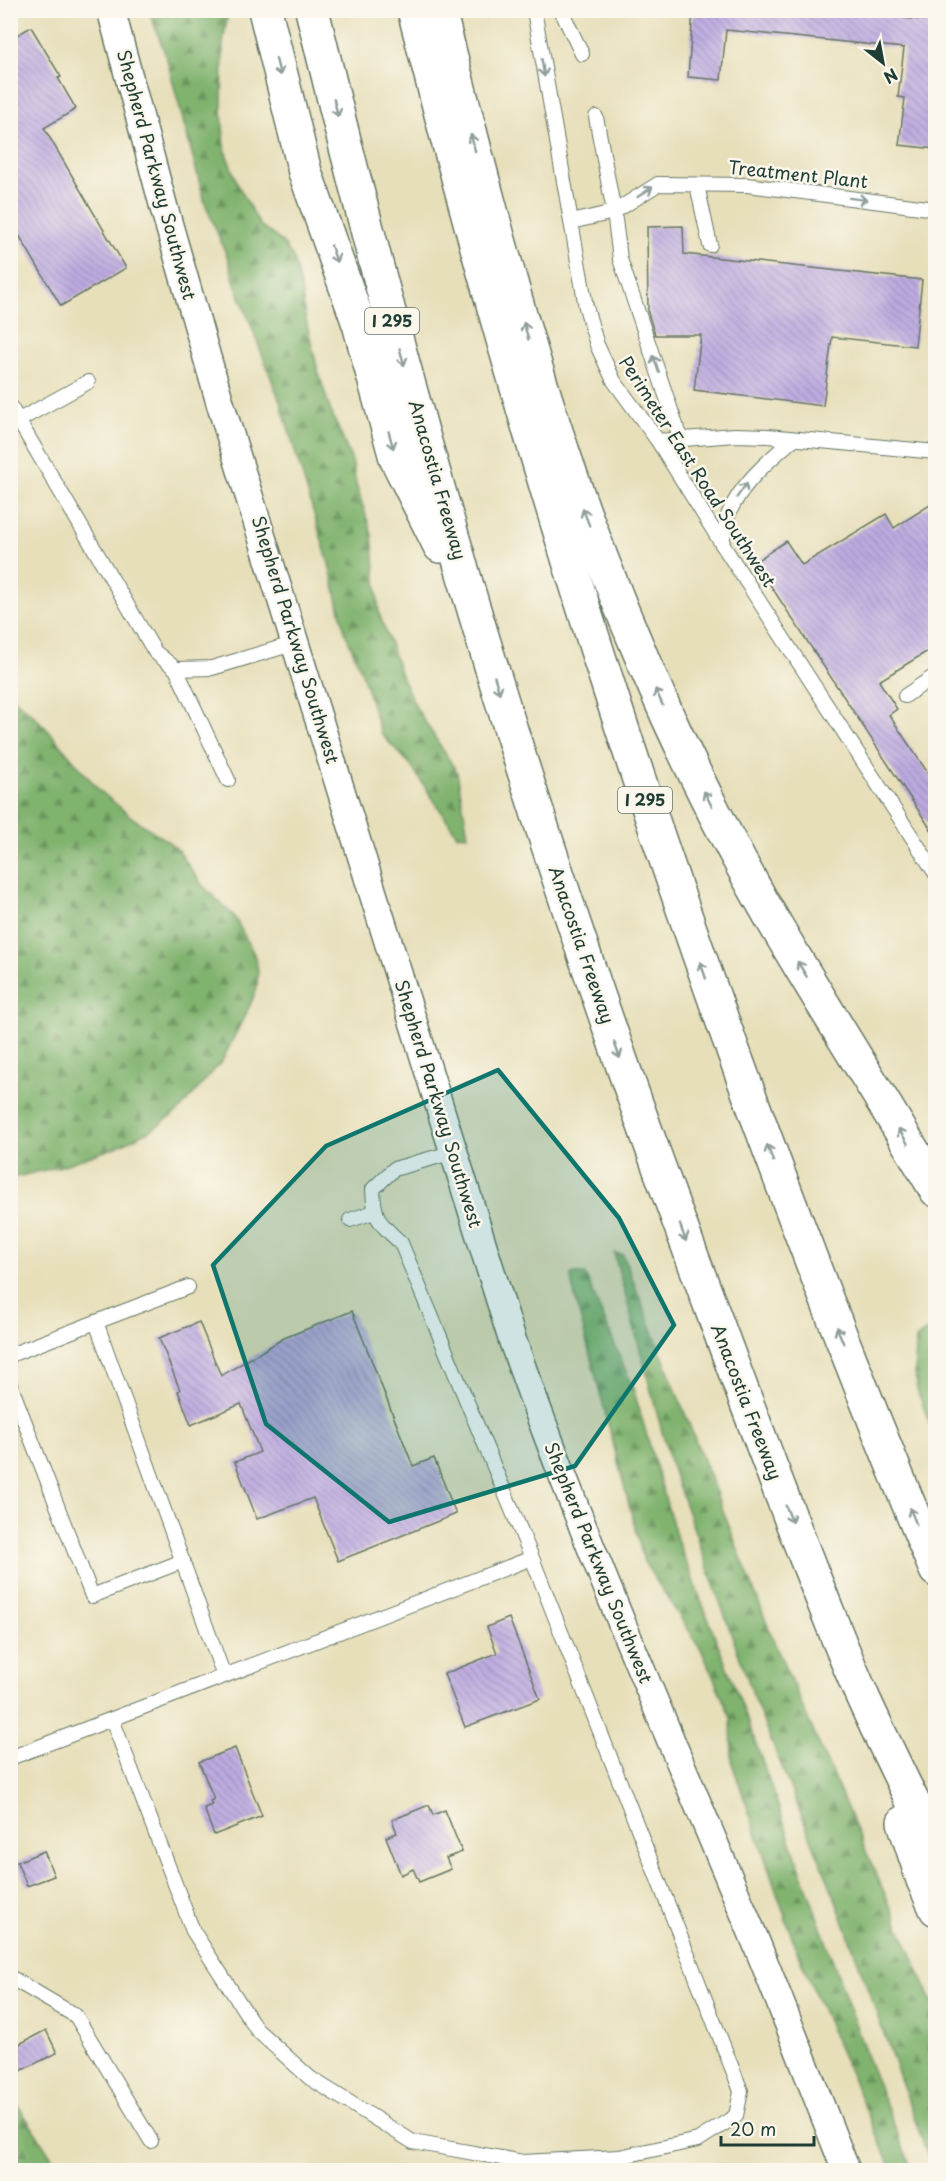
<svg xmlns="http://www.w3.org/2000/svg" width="946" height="2181" viewBox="0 0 946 2181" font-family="'Playpen Sans',sans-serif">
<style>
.forest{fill:url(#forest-firs);stroke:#507851;stroke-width:1.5}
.building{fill:url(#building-back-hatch)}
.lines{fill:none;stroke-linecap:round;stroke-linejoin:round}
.service-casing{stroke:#657663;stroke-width:16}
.minor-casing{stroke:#657663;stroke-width:30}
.motorway-casing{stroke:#657663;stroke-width:36}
.service{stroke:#fff;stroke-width:14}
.minor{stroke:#fff;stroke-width:27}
.motorway{stroke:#fff;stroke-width:33}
.oneway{stroke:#8f9e9a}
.marked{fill:#0f766e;fill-opacity:0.2;stroke:#0f766e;stroke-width:4.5;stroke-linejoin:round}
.labels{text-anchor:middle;stroke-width:5;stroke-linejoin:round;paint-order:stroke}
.shield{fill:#fbf7ec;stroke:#61756b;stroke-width:1.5}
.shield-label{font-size:16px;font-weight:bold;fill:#1f3d34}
.street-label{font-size:18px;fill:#1f3d34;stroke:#fbf7ec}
</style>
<defs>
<pattern id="forest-firs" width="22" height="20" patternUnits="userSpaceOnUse" patternTransform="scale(1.5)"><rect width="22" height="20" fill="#80b36e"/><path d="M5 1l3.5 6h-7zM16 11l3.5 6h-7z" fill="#68935b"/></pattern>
<pattern id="building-back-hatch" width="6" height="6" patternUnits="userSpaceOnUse" patternTransform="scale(1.5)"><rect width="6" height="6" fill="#beabe1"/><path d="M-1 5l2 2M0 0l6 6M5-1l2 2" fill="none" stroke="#9a8cb7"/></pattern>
</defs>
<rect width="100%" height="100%" fill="#fbf7ec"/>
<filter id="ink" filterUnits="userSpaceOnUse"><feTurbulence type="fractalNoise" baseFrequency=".0167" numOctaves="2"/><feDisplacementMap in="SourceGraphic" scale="12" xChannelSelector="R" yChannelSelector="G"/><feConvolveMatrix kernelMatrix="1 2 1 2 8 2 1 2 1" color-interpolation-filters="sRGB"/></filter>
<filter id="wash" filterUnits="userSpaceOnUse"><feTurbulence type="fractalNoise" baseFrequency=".008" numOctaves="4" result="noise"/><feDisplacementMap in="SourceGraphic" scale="24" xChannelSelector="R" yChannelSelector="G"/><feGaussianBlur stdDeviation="1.35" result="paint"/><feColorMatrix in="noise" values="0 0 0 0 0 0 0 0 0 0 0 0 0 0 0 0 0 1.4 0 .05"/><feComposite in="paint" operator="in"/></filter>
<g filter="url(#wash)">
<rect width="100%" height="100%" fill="#e7dfba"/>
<!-- forest -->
<g class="forest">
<path d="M227 11 228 13 223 43 222 114 225 151 238 185 260 225 282 242 293 257 302 293 304 312 318 371 330 409 352 461 356 484 372 535 379 613 402 678 417 709 457 772 468 835H457L409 763 382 735 377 722 363 676 345 632 329 564 281 404 235 283 229 261 205 203 166 56 149 11Z"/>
<path d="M11 696 30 712 48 730 98 789 134 819 168 841 178 850 202 885 234 916 254 954 258 970 257 986 252 1001 222 1061 179 1111 151 1130 114 1148 58 1167 11 1178Z"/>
<path d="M614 1253 623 1255 775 1644 935 2008V2170H933L834 1895 759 1711 671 1465Z"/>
<path d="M571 1274H585L633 1388 677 1539 748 1721 867 2057 912 2170H892L798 1954 732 1763 731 1718 701 1649 644 1562 572 1285Z"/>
<path d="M935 1324V1438L917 1389 915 1372 916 1339Z"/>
<path d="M11 2095 60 2170H11Z"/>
</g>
<g id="blocks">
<!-- building -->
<g class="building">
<path d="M693 10H854L904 15V18L936 21V149L899 145 905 98 898 97 904 48 726 30 721 80 688 77Z"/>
<path d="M31 27 61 77 58 78 76 109 44 128 126 268 61 306 10 220V39Z"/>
<path d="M683 226 684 254 922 280 915 346 832 337 823 406 694 390 701 335H655L648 313 647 227Z"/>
<path d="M936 501V646L879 681 897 709 889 715 936 785V837L755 562 786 541 802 565 886 514 894 528Z"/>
<path d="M352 1311 413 1466 434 1458 456 1514 338 1561 313 1498 257 1519 235 1462 260 1452 241 1404 191 1425 178 1391 180 1390 159 1338 199 1322 221 1376 284 1338Z"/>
<path d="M509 1618 540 1699 465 1727 444 1674 497 1653 487 1627Z"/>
<path d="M235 1748 262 1816 214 1835 204 1808 212 1805 210 1801 214 1799 199 1762Z"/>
<path d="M429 1805 433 1815 445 1810 462 1852 446 1858 451 1869 419 1882 413 1869 401 1875 386 1837 397 1833 392 1820Z"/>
<path d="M44 1851 54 1876 27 1886 17 1862Z"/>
<path d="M46 2030 57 2053 10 2076V2049Z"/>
</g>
</g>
</g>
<g filter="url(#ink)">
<use href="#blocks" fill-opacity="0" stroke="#657663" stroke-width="1.5"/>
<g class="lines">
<defs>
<g id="service">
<path d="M534 10 586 307 597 345 614 381 658 441 722 544 936 874"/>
<path d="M561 10 582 54"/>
<path d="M697 185 710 245"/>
<path d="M571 222 614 212 596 117"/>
<path d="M10 406 155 652 176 669 228 780"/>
<path d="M10 425 88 382"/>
<path d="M681 440 620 259 614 212 658 184 747 185 936 209"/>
<path d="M658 441 735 435 768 436 936 452"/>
<path d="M722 544C724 534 725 522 729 513 743 481 768 462 793 439"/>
<path d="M176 669 212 668 296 643"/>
<path d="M905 696 936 675"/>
<path d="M454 1152 394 1169 373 1189C374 1219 379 1223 401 1243L532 1558 741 2091 736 2116 698 2140 619 2157 523 2162 413 2142 310 2078 257 2030 193 1931 112 1719 532 1558"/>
<path d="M350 1220 374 1212"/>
<path d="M188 1287 96 1322 224 1676"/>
<path d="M10 1355 96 1322"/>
<path d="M10 1384 92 1596 183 1561"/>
<path d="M10 1758 112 1719"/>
<path d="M10 1977 76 2016 151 2141"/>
</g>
<path id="minor" d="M111 10 164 208 221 406 513 1342C584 1542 669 1735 751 1930 784 2010 814 2090 846 2170"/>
<g id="motorway">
<path d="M265 10 305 172 359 324 396 458 440 546"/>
<path d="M312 10C414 435 541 854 694 1262 733 1366 771 1470 812 1573 829 1615 845 1658 864 1700 887 1750 912 1800 936 1850"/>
<path d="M414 10C549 543 723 1063 936 1570"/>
<path d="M439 10C472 140 505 270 545 397 579 506 621 613 668 717 703 793 742 869 785 941 834 1024 887 1106 936 1190"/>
<path d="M904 1822 923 1880 936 1909"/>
</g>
</defs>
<!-- service casing -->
<use href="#service" class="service-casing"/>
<!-- minor casing -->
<use href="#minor" class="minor-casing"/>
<!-- motorway casing -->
<use href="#motorway" class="motorway-casing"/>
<!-- service -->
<use href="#service" class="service"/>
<!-- minor -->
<use href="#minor" class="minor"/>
<!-- motorway -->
<use href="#motorway" class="motorway"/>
</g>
<!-- one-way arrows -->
<defs><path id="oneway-shaft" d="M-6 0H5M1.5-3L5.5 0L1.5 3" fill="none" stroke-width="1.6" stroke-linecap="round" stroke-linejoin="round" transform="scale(1.5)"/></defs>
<g class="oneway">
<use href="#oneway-shaft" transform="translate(278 67) rotate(76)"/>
<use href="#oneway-shaft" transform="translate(543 68) rotate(81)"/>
<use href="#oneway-shaft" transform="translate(336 108) rotate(76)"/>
<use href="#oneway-shaft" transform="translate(473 143) rotate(-105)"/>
<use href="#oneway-shaft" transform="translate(645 192) rotate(-33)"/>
<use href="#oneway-shaft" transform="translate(858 199) rotate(7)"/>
<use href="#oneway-shaft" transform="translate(334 254) rotate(70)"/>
<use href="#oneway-shaft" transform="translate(526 331) rotate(-106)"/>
<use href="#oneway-shaft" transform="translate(402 357) rotate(74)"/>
<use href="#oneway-shaft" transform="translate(656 364) rotate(-109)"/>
<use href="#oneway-shaft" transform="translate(391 440) rotate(74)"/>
<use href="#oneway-shaft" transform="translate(742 490) rotate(-55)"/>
<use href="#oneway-shaft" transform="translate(586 517) rotate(-111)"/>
<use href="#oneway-shaft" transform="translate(497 685) rotate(73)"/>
<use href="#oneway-shaft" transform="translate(659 697) rotate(-114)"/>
<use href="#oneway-shaft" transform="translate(708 799) rotate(-117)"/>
<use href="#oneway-shaft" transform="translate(802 969) rotate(-121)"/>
<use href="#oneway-shaft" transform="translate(703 970) rotate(-109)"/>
<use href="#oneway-shaft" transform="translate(617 1050) rotate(71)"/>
<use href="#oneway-shaft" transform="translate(903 1136) rotate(-121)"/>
<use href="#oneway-shaft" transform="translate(770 1153) rotate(-111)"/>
<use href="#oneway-shaft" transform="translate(683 1233) rotate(70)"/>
<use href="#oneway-shaft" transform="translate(840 1335) rotate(-112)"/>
<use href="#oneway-shaft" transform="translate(789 1514) rotate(68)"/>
<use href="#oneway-shaft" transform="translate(913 1516) rotate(-112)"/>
</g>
</g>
<!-- marked area -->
<path class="marked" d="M498 1070 619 1218 674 1325 575 1466 389 1522 266 1424 213 1265 326 1146Z"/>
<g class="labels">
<!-- shield labels -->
<g class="shield">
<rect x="365" y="308" width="54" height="26" rx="4.5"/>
<rect x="618" y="787" width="54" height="26" rx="4.5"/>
</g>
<g class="shield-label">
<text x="392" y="327">I 295</text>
<text x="645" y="806">I 295</text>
</g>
<!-- street labels -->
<g class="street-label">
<text transform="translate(156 175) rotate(75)" y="6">Shepherd Parkway Southwest</text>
<text transform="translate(798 175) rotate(6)" y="6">Treatment Plant</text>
<text transform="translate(697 472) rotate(57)" y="6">Perimeter East Road Southwest</text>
<text transform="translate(437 480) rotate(74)" y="6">Anacostia Freeway</text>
<text transform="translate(295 640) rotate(73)" y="6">Shepherd Parkway Southwest</text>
<text transform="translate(581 945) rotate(71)" y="6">Anacostia Freeway</text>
<text transform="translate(438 1104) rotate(73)" y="6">Shepherd Parkway Southwest</text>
<text transform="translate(746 1402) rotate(69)" y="6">Anacostia Freeway</text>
<text transform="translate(598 1563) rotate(68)" y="6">Shepherd Parkway Southwest</text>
</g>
</g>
<!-- margin -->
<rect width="946" height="2181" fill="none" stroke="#fbf7ec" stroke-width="36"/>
<!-- north arrow -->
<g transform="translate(883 63) rotate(149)" stroke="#fbf7ec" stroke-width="4.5" paint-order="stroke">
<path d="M0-4.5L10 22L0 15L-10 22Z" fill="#1f3d34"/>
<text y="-9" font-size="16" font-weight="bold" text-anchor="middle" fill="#1f3d34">N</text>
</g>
<!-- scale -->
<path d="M721 2136v9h93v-9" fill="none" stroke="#1f3d34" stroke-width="3"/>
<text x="730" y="2136" font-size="18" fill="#1f3d34" stroke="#fbf7ec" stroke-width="4.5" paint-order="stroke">20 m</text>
</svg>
